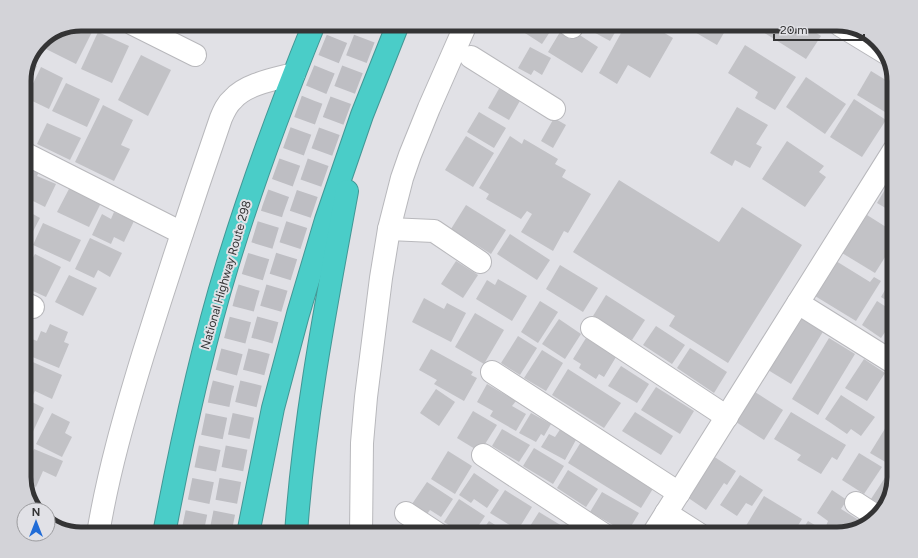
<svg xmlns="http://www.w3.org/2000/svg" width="918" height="558" viewBox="0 0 918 558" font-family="Figtree,sans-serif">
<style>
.building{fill:#c2c2c6}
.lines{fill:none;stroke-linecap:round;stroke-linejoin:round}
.highway-tunnel{stroke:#bebec3;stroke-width:22;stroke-dasharray:22 11;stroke-linecap:butt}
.minor-casing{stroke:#b8b8bc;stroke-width:24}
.highway-casing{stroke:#429795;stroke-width:24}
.minor{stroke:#fff;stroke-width:22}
.highway{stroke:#4acdc8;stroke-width:22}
.labels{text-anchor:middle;stroke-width:4;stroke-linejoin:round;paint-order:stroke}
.street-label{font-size:12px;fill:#343435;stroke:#e1e1e6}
.rim{fill:none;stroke:#343435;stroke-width:5}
</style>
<rect width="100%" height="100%" fill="#e1e1e6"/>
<!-- building -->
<g class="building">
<path d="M81 24 93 30 76 64 46 49 52 36Z"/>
<path d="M511 24H555L542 44Z"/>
<path d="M591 24H620L610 41 588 29Z"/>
<path d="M626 24H649L673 38 650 78 628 65 617 84 599 73Z"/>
<path d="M681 24H729L717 45Z"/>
<path d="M768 24H803L821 36 806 59 763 32Z"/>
<path d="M98 32 129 46 112 83 81 69Z"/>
<path d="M560 32 570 39 575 32 598 47 582 73 548 52Z"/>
<path d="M745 45 796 77 775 110 755 98 758 92 728 73Z"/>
<path d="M530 47 551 58 542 75 534 70 531 75 518 68Z"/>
<path d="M141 55 171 70 148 116 118 100Z"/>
<path d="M31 63 37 66 24 91V77Z"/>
<path d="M41 67 63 78 49 109 26 98Z"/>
<path d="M871 71 894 85V109L890 115 857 95Z"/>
<path d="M806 77 846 104 825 134 786 107Z"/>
<path d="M66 83 100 99 87 127 52 111Z"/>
<path d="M500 87 521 99 509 120 488 108Z"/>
<path d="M854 99 886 120 862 157 830 137Z"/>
<path d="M103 105 133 120 121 145 130 149 114 181 75 162Z"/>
<path d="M737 107 768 125 756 144 762 147 750 168 735 160 732 166 710 153Z"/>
<path d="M24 110 32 114 24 130Z"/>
<path d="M479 112 506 128 494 148 467 132Z"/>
<path d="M554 118 566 125 553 148 541 141Z"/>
<path d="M47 123 81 138 70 160 37 144Z"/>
<path d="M466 136 494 153 473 187 445 170Z"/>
<path d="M510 136 522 144 524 139 558 159 555 164 566 170 562 177 591 194 568 233 564 231 553 251 521 232 532 214 527 211 521 219 486 199 489 194 479 188Z"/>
<path d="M787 141 824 166 819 172 826 177 805 207 762 179Z"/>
<path d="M25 165 39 172 37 176 56 184 45 207 27 198 26 202H24Z"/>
<path d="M619 180 719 242 742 207 802 245 728 363 669 326 675 316 573 252Z"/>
<path d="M890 181 894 183V213L877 203Z"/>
<path d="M70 187 101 203 89 227 57 212Z"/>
<path d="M466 205 506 230 491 254 451 229Z"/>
<path d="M24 209 40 218 29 239 24 237Z"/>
<path d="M114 212 134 221 124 242 114 237 111 244 92 235 102 214 111 219Z"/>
<path d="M867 215 894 232V243L875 273 842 253Z"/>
<path d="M43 223 81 240 70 262 33 245Z"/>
<path d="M510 234 550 260 537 280 497 254Z"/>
<path d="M90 238 122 253 110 277 98 270 94 278 75 269Z"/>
<path d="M35 254 61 267 46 297 24 287V258L31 261Z"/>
<path d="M456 261 478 275 463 298 441 284Z"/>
<path d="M836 261 870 282 874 277 881 281 856 321 815 296Z"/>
<path d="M560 265 598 288 583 312 546 289Z"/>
<path d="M69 275 97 288 83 316 55 302Z"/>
<path d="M498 279 527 296 512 321 476 299 487 280 495 285Z"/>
<path d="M889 283 894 286V305L881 297Z"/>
<path d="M606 295 645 320 632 340 593 316Z"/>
<path d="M424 298 444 309 447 303 466 313 451 342 412 322Z"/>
<path d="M540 301 558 312 538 343 521 332Z"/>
<path d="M877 301 894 312V319L881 338 862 325Z"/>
<path d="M475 313 504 330 484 364 455 347Z"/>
<path d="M24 315 31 318 24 332Z"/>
<path d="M801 316 824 330 791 384 768 370Z"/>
<path d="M559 319 581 334 565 359 542 344Z"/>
<path d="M50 324 68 332 64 342 69 344 59 368 30 356 32 351 28 349 32 339 37 341 41 331 46 333Z"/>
<path d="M656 326 685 345 672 364 643 345Z"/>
<path d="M518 336 537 348 520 375 501 363Z"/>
<path d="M586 338 616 357 604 377 599 374 596 379 579 368 581 364 573 359Z"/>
<path d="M829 338 855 354 818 415 792 399Z"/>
<path d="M690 348 727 372 714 393 677 368Z"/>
<path d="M431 349 473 372 471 375 477 378 464 401 434 384 437 380 419 370Z"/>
<path d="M542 350 563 363 546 391 524 378Z"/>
<path d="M26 359 62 375 52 399 35 391 33 395 24 390V383L27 378 24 376V362Z"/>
<path d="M864 359 885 373 867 401 845 388Z"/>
<path d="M621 366 649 384 637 403 608 386Z"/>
<path d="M568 369 621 403 604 428 552 395Z"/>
<path d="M487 384 516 401 512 406 526 414 516 431 490 416 493 411 477 402Z"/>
<path d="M656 387 694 411 680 434 641 410Z"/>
<path d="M436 389 455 402 439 426 420 413Z"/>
<path d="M755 392 783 410 764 440 736 422Z"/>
<path d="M841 395 875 417 861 436 851 429 847 434 825 419Z"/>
<path d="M26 399 44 408 29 440 24 437V402Z"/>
<path d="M473 411 497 425 480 452 457 438Z"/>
<path d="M635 412 673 436 661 455 622 431Z"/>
<path d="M791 412 846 445 837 460 832 457 821 474 797 460 801 455 774 439Z"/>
<path d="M52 413 70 422 65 433 72 437 62 457 36 444Z"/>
<path d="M531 413 551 424 544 436 541 434 536 442 519 433Z"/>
<path d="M894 414V467L870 453Z"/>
<path d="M561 428 577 438 565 460 541 447 549 434 555 437Z"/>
<path d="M502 429 530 445 519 462 492 446Z"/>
<path d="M581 442 654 487 641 508 568 463Z"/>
<path d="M534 448 564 466 553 484 523 466Z"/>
<path d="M34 449 63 461 56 477 43 471 36 487 24 481V470Z"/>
<path d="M448 451 472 466 455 494 431 479Z"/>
<path d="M859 453 882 467 864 494 842 480Z"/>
<path d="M713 456 736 471 727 485 724 483 706 510 687 497Z"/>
<path d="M568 470 598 489 586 507 557 488Z"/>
<path d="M474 473 499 490 487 508 474 499 471 503 459 495Z"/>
<path d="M888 473 894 478 885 507 871 499Z"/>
<path d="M740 475 763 490 752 506 746 503 737 516 720 505Z"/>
<path d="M427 482 453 499 441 517 430 510 427 514 412 504Z"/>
<path d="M505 490 532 507 518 530 490 513Z"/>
<path d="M832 490 847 500 841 509 862 522 857 529 839 534 826 526 828 521 817 513Z"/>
<path d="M602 492 639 513 627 533 590 512Z"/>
<path d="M764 496 802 519 793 534H741Z"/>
<path d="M459 499 485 516 473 534H463L444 522Z"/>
<path d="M539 512 567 529 564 534H525Z"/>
<path d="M489 521 509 534H480Z"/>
<path d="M808 521 830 534H800Z"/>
</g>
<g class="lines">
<!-- highway-tunnel -->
<g class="highway-tunnel">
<path d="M192 534 221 393 246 298 273 209 312 100 343 24"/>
<path d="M220 534C229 490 236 445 247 400 277 271 322 147 370 24"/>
</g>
<defs>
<g id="minor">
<path d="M133 24 195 55"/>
<path d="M568 24 572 27"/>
<path d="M840 25 886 53"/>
<path d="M471 57 554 109"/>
<path d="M24 153 182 233"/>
<path d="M389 229 434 231 480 262"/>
<path d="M24 303 33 307"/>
<path d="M798 303 894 363"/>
<path d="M592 328 727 417"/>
<path d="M492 372 679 493"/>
<path d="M483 455 603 534"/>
<path d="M856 503 876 516"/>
<path d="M406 513 438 534"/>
<path d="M666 513 699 534"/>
<path d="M98 534C108 473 125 414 143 355 168 275 194 196 221 118 224 111 227 104 233 99 246 84 275 79 294 74"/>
<path d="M361 534 362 443 366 397 381 278 389 229 402 178 410 155 429 108 466 24"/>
<path d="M653 534 894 150"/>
</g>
<g id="highway">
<path d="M164 534C181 444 200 354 227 266 252 184 282 103 314 24"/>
<path d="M248 534 273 408 298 314 326 220 362 115 398 24"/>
<path d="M296 534C304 418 326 305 347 191"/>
</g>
</defs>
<!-- minor casing -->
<use href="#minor" class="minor-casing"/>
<!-- highway casing -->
<use href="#highway" class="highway-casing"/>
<!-- minor -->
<use href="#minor" class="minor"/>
<!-- highway -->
<use href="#highway" class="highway"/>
</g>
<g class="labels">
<!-- street labels -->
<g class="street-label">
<text transform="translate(226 275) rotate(-74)" y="4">National Highway Route 298</text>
</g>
</g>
<!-- crop -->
<path d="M0 0H918V558H0ZM81 31H837A50 50 0 0 1 887 81V477A50 50 0 0 1 837 527H81A50 50 0 0 1 31 477V81A50 50 0 0 1 81 31Z" fill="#d3d3d8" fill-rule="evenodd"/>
<path class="rim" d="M81 31H837A50 50 0 0 1 887 81V477A50 50 0 0 1 837 527H81A50 50 0 0 1 31 477V81A50 50 0 0 1 81 31Z"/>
<!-- north arrow -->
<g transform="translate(36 522)"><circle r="19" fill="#e1e1e6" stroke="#9c9c9f"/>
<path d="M0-3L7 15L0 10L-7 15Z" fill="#216cd7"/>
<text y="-6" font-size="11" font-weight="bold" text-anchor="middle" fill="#343435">N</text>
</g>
<!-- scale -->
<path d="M774 34v6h90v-6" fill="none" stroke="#343435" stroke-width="2"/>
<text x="780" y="34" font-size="12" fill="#343435" stroke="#e1e1e6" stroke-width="3" paint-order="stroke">20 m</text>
</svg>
